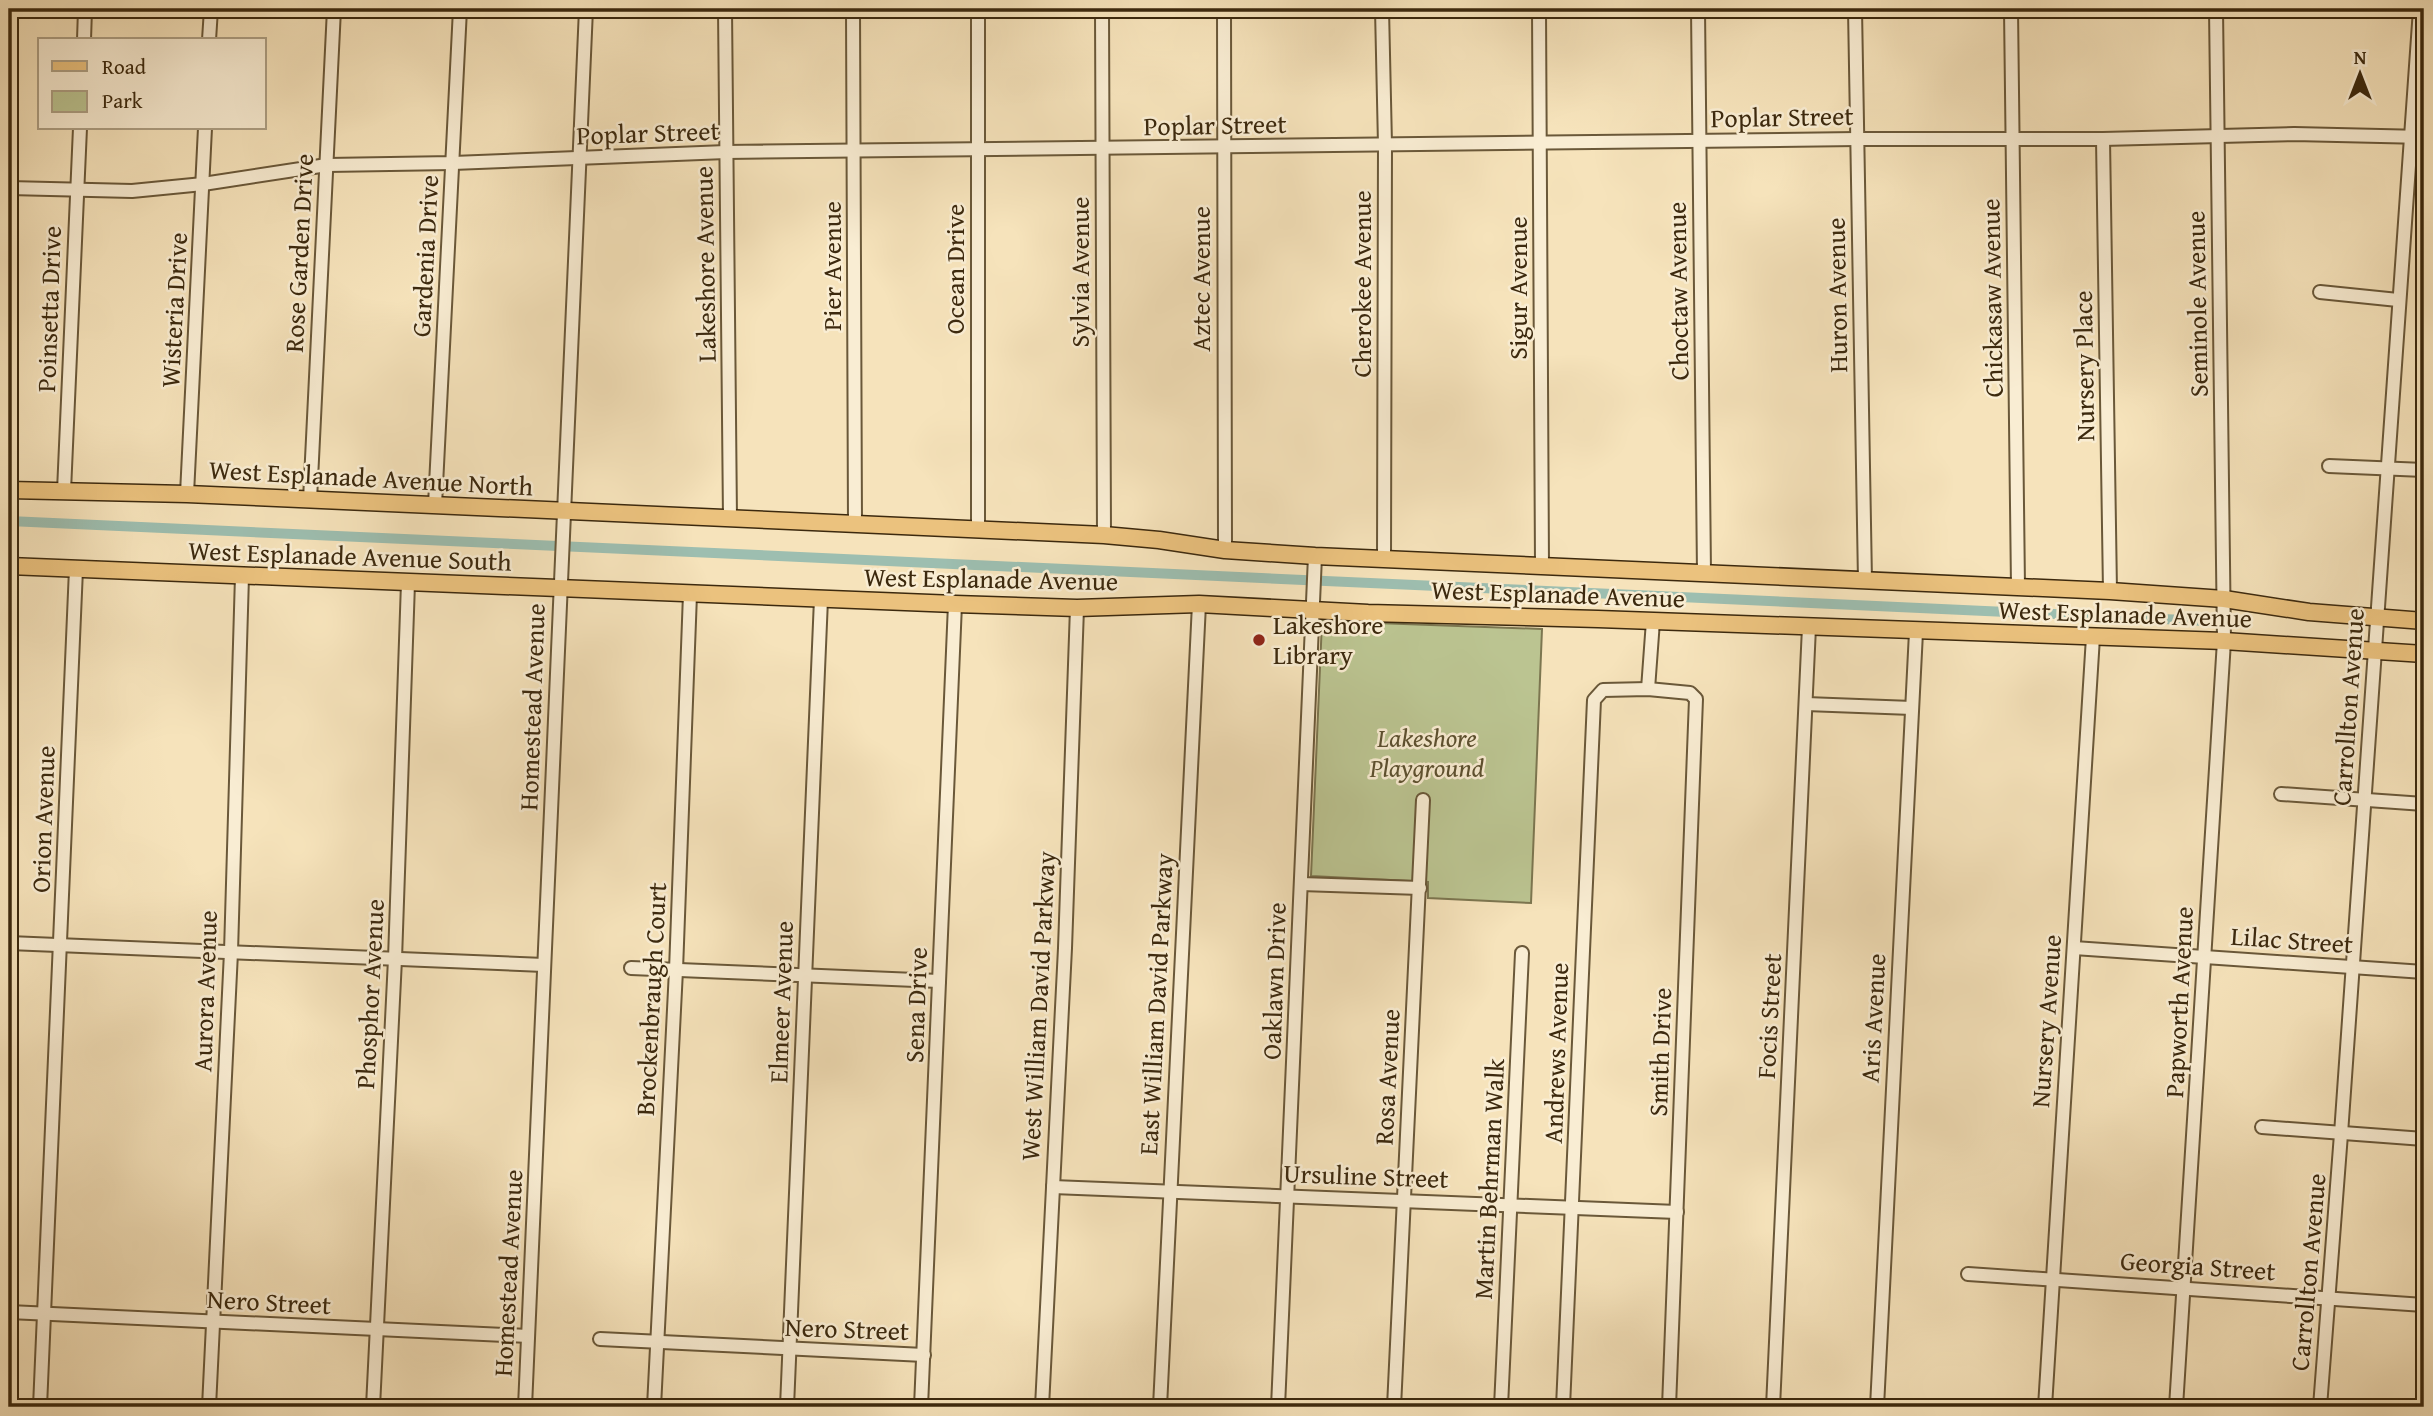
<svg xmlns="http://www.w3.org/2000/svg" width="2433" height="1416" viewBox="0 0 2433 1416" font-family="'Gentium Book Plus',serif">
<style>
.green{fill:#bbc491;stroke:#7c7650;stroke-width:2}
.lines{fill:none;stroke-linecap:round;stroke-linejoin:round}
.canal{stroke:#9dbeb0;stroke-width:10}
.minor-casing{stroke:#6a5839;stroke-width:16}
.major-casing{stroke:#3c290e;stroke-width:19}
.minor{stroke:#f9edd3;stroke-width:12}
.major{stroke:#ebc27e;stroke-width:16}
.poi-dot{fill:#8f2418;stroke:#f9edd3;stroke-width:2.5}
.labels{text-anchor:middle;stroke-width:5;stroke-linejoin:round;paint-order:stroke}
.street-label{font-size:26px;fill:#3c290e;stroke:#f9edd3}
.poi-label{font-size:26px;fill:#3c290e;stroke:#f9edd3;text-anchor:start}
.park-label{font-size:26px;font-style:italic;fill:#5c502f;stroke:#f9edd3}
</style>
<rect width="100%" height="100%" fill="#f6e3bb"/>
<filter id="stains"><feTurbulence type="fractalNoise" baseFrequency=".00286" numOctaves="4"/><feColorMatrix values="0 0 0 0 .2 0 0 0 0 .09 0 0 0 0 .02 0 0 0 .5 -.17"/></filter>
<radialGradient id="worn" r=".72"><stop offset=".6" stop-color="#630" stop-opacity="0"/><stop offset="1" stop-color="#630" stop-opacity=".3"/></radialGradient>
<!-- green -->
<path class="green" d="M1322 621 1542 629 1531 903 1428 898V882L1311 876Z"/>
<g class="lines">
<!-- canal -->
<path class="canal" d="M9 521 2206 621"/>
<defs>
<g id="minor">
<path d="M725 9 730 518"/>
<path d="M853 9 855 524"/>
<path d="M978 9V530"/>
<path d="M1102 9 1104 535"/>
<path d="M1224 9 1225 550"/>
<path d="M1382 9 1385 145 1384 559"/>
<path d="M1539 9 1542 566"/>
<path d="M1698 9 1704 573"/>
<path d="M1855 9 1865 581"/>
<path d="M2011 9 2018 587"/>
<path d="M84 40 85 9"/>
<path d="M209 40 211 9"/>
<path d="M2103 139 2110 591"/>
<path d="M9 188 132 191 203 184 327 165 453 163 726 152 1857 139H2103L2294 134 2424 137"/>
<path d="M2320 292 2398 300"/>
<path d="M2329 466 2424 470"/>
<path d="M64 491 80 128"/>
<path d="M187 494 205 128"/>
<path d="M310 500 334 9"/>
<path d="M435 505 460 9"/>
<path d="M1648 689 1653 621"/>
<path d="M1806 704 1912 708"/>
<path d="M2281 794 2424 804"/>
<path d="M1301 884 1420 888"/>
<path d="M9 943 544 965"/>
<path d="M2074 948 2424 972"/>
<path d="M631 968 939 981"/>
<path d="M2262 1127 2424 1139"/>
<path d="M1053 1187 1677 1212"/>
<path d="M1968 1274 2424 1305"/>
<path d="M9 1312 528 1336"/>
<path d="M600 1339 924 1355"/>
<path d="M40 1407 76 569"/>
<path d="M209 1407 231 952 242 576"/>
<path d="M373 1407 395 959 408 583"/>
<path d="M525 1407 586 9"/>
<path d="M654 1407 676 970 690 594"/>
<path d="M787 1407 821 599"/>
<path d="M921 1407 955 604"/>
<path d="M1042 1407 1065 948 1077 608"/>
<path d="M1160 1407 1199 604"/>
<path d="M1278 1407 1315 556"/>
<path d="M1394 1407 1423 800"/>
<path d="M1501 1407 1522 953"/>
<path d="M1563 1407 1594 700 1603 690 1648 689 1690 693 1696 699 1669 1407"/>
<path d="M1773 1407 1809 627"/>
<path d="M1877 1407 1916 632"/>
<path d="M2045 1407 2093 637"/>
<path d="M2176 1407 2224 641 2216 9"/>
<path d="M2320 1407 2341 1134 2420 9"/>
</g>
<g id="major">
<path d="M9 490 187 494 1104 535 1159 540 1225 550 1315 556 2110 591 2224 599 2309 612 2424 621"/>
<path d="M9 566 955 604 1077 608 1199 604 1368 613 1598 619 2224 641 2424 654"/>
</g>
</defs>
<!-- minor casing -->
<use href="#minor" class="minor-casing"/>
<!-- major casing -->
<use href="#major" class="major-casing"/>
<!-- minor -->
<use href="#minor" class="minor"/>
<!-- major -->
<use href="#major" class="major"/>
</g>
<!-- markers -->
<circle class="poi-dot" cx="1259" cy="640" r="7"/>
<g class="labels">
<!-- street labels -->
<g class="street-label">
<text transform="translate(1782 117) rotate(-1)" y="9">Poplar Street</text>
<text transform="translate(1215 125) rotate(-1)" y="9">Poplar Street</text>
<text transform="translate(648 133) rotate(-2)" y="9">Poplar Street</text>
<text transform="translate(299 253) rotate(-87)" y="9">Rose Garden Drive</text>
<text transform="translate(425 256) rotate(-87)" y="9">Gardenia Drive</text>
<text transform="translate(705 264) rotate(-91)" y="9">Lakeshore Avenue</text>
<text transform="translate(832 266) rotate(-90)" y="9">Pier Avenue</text>
<text transform="translate(955 269) rotate(-90)" y="9">Ocean Drive</text>
<text transform="translate(1080 272) rotate(-90)" y="9">Sylvia Avenue</text>
<text transform="translate(1201 279) rotate(-90)" y="9">Aztec Avenue</text>
<text transform="translate(1362 284) rotate(-90)" y="9">Cherokee Avenue</text>
<text transform="translate(1518 288) rotate(-90)" y="9">Sigur Avenue</text>
<text transform="translate(1678 291) rotate(-91)" y="9">Choctaw Avenue</text>
<text transform="translate(1837 295) rotate(-91)" y="9">Huron Avenue</text>
<text transform="translate(1992 298) rotate(-91)" y="9">Chickasaw Avenue</text>
<text transform="translate(2197 304) rotate(-91)" y="9">Seminole Avenue</text>
<text transform="translate(49 309) rotate(-88)" y="9">Poinsetta Drive</text>
<text transform="translate(174 310) rotate(-87)" y="9">Wisteria Drive</text>
<text transform="translate(2084 366) rotate(-91)" y="9">Nursery Place</text>
<text transform="translate(371 478) rotate(3)" y="9">West Esplanade Avenue North</text>
<text transform="translate(350 556) rotate(2)" y="9">West Esplanade Avenue South</text>
<text transform="translate(991 579) rotate(1)" y="9">West Esplanade Avenue</text>
<text transform="translate(1558 594) rotate(2)" y="9">West Esplanade Avenue</text>
<text transform="translate(2125 614) rotate(2)" y="9">West Esplanade Avenue</text>
<text transform="translate(532 707) rotate(-88)" y="9">Homestead Avenue</text>
<text transform="translate(2348 707) rotate(-86)" y="9">Carrollton Avenue</text>
<text transform="translate(43 819) rotate(-88)" y="9">Orion Avenue</text>
<text transform="translate(2292 940) rotate(4)" y="9">Lilac Street</text>
<text transform="translate(1274 981) rotate(-88)" y="9">Oaklawn Drive</text>
<text transform="translate(205 991) rotate(-88)" y="9">Aurora Avenue</text>
<text transform="translate(370 994) rotate(-87)" y="9">Phosphor Avenue</text>
<text transform="translate(651 999) rotate(-87)" y="9">Brockenbraugh Court</text>
<text transform="translate(781 1002) rotate(-88)" y="9">Elmeer Avenue</text>
<text transform="translate(2179 1002) rotate(-87)" y="9">Papworth Avenue</text>
<text transform="translate(1156 1004) rotate(-87)" y="9">East William David Parkway</text>
<text transform="translate(916 1005) rotate(-88)" y="9">Sena Drive</text>
<text transform="translate(1038 1006) rotate(-87)" y="9">West William David Parkway</text>
<text transform="translate(1769 1016) rotate(-87)" y="9">Focis Street</text>
<text transform="translate(1873 1018) rotate(-87)" y="9">Aris Avenue</text>
<text transform="translate(2046 1021) rotate(-86)" y="9">Nursery Avenue</text>
<text transform="translate(1660 1052) rotate(-88)" y="9">Smith Drive</text>
<text transform="translate(1556 1053) rotate(-88)" y="9">Andrews Avenue</text>
<text transform="translate(1387 1077) rotate(-87)" y="9">Rosa Avenue</text>
<text transform="translate(1366 1176) rotate(2)" y="9">Ursuline Street</text>
<text transform="translate(1489 1179) rotate(-87)" y="9">Martin Behrman Walk</text>
<text transform="translate(2198 1266) rotate(4)" y="9">Georgia Street</text>
<text transform="translate(2308 1272) rotate(-85)" y="9">Carrollton Avenue</text>
<text transform="translate(508 1273) rotate(-87)" y="9">Homestead Avenue</text>
<text transform="translate(269 1302) rotate(3)" y="9">Nero Street</text>
<text transform="translate(847 1329) rotate(2)" y="9">Nero Street</text>
</g>
<!-- poi labels -->
<g class="poi-label">
<text x="1273" y="634">Lakeshore<tspan x="1273" dy="30">Library</tspan></text>
</g>
<!-- park labels -->
<g class="park-label">
<text x="1427" y="747">Lakeshore<tspan x="1427" dy="30">Playground</tspan></text>
</g>
</g>
<!-- margin -->
<rect width="2433" height="1416" fill="none" stroke="#f6e3bb" stroke-width="35"/>
<rect x="10" y="10" width="2412" height="1395" fill="none" stroke="#3c290e" stroke-width="3.5"/>
<rect x="18" y="18" width="2398" height="1381" fill="none" stroke="#3c290e" stroke-width="2"/>
<!-- legend -->
<rect x="38" y="38" width="228" height="91" fill="#f9edd3" stroke="#ad9f84" stroke-width="2"/>
<rect x="52" y="61" width="35" height="10" fill="#ebc27e" stroke="#ad9f84" stroke-width="2"/>
<text x="102" y="74" font-size="21" fill="#3c290e">Road</text>
<rect x="52" y="91" width="35" height="21" fill="#bbc491" stroke="#ad9f84" stroke-width="2"/>
<text x="102" y="108" font-size="21" fill="#3c290e">Park</text>
<!-- north arrow -->
<g transform="translate(2360 74)" stroke="#f9edd3" stroke-width="5" paint-order="stroke">
<path d="M0-5L12 26L0 18L-12 26Z" fill="#3c290e"/>
<text y="-10" font-size="19" font-weight="bold" text-anchor="middle" fill="#3c290e">N</text>
</g>
<rect width="100%" height="100%" filter="url(#stains)"/>
<rect width="100%" height="100%" fill="url(#worn)"/>
</svg>
